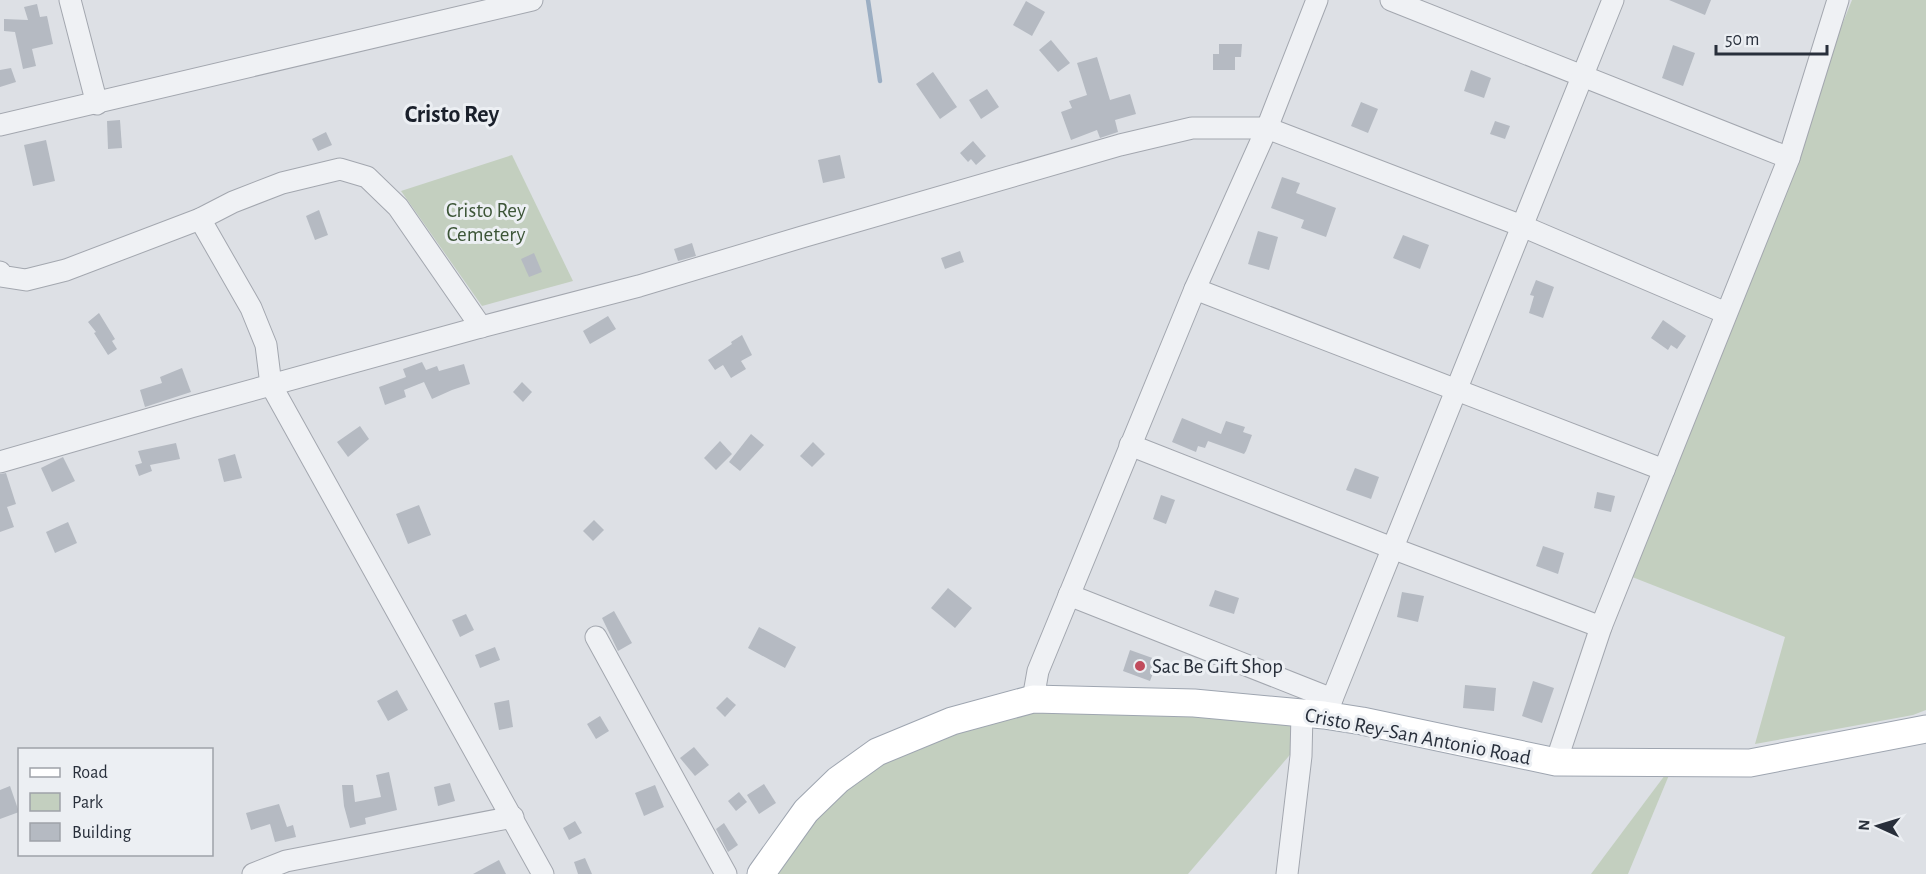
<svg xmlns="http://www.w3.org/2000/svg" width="1926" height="874" viewBox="0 0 1926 874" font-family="'Alegreya Sans',sans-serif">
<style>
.green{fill:#c3cfbf}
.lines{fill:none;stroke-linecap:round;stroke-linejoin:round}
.stream{stroke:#9baec3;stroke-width:4.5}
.building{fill:#b5bac2}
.minor-casing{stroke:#a3a7af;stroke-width:23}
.major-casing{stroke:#9ea5b0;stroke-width:29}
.minor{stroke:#eff1f4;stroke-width:21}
.major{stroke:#fff;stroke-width:27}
.poi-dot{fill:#c14c5d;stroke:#eceff3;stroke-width:2}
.labels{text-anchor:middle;stroke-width:6;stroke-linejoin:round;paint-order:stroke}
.park-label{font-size:21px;fill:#3c5537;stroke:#eceff3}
.poi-label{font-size:21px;fill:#282f3b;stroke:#eceff3;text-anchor:start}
.street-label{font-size:21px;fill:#282f3b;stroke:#eceff3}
.quarter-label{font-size:24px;font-weight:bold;fill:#1a202b;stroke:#eceff3}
</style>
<rect width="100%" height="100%" fill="#dde0e5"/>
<!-- green -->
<g class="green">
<path d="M1852 0H1926V710L1913 715 1755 744 1785 637 1622 573Z"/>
<path d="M512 155 573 281 482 306 401 191Z"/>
<path d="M1033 699 1324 715 1188 874H761L838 780Z"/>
<path d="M1674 763 1628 874H1591Z"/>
</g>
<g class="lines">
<!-- stream -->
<path class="stream" d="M868 0 880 81"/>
</g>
<!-- building -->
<g class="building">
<path d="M1669 0H1711L1705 15Z"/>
<path d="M1026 1 1045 12 1032 36 1013 25Z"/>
<path d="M37 4 40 17 47 16 53 44 32 49 36 66 23 69 15 32 4 31V19L28 20 24 7Z"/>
<path d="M1051 40 1070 63 1058 72 1039 50Z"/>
<path d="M1219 44H1242L1241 57H1235V70H1213V54H1219Z"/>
<path d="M1673 45 1695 53 1683 86 1662 78Z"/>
<path d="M1097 57 1110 100 1130 94 1136 114 1115 120 1118 132 1100 138 1097 130 1071 140 1061 112 1072 108 1069 101 1087 95 1077 63Z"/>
<path d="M11 68 16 82 0 87V70Z"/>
<path d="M1471 70 1491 78 1484 98 1464 91Z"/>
<path d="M933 72 957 107 940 119 916 84Z"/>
<path d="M987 89 999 107 981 119 969 100Z"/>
<path d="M1361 102 1378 109 1368 133 1351 126Z"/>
<path d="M120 120 122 148 108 149 107 121Z"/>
<path d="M1495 121 1510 126 1505 139 1490 134Z"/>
<path d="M326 132 332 145 318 151 312 139Z"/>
<path d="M46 140 55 181 33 186 24 145Z"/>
<path d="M973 141 986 156 976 165 971 159 968 162 960 153Z"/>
<path d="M840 155 845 178 823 183 818 160Z"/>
<path d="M1282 177 1300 183 1296 193 1336 208 1326 237 1301 228 1304 220 1271 208Z"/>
<path d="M319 210 328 235 315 240 306 216Z"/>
<path d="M1258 231 1278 237 1269 270 1248 264Z"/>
<path d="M1403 235 1429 245 1420 269 1393 258Z"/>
<path d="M692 243 696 256 678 261 674 249Z"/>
<path d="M960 251 964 262 945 269 941 258Z"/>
<path d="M534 253 542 272 529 277 521 259Z"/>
<path d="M1536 280 1554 287 1543 318 1529 313 1534 296 1530 295Z"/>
<path d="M99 313 115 339 112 341 117 349 108 355 94 333 96 332 88 322Z"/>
<path d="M608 316 616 329 590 344 583 331Z"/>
<path d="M1663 320 1686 336 1677 349 1671 345 1668 350 1651 338Z"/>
<path d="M742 335 752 355 741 361 746 369 731 378 723 365 715 370 708 360 732 344 731 342Z"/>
<path d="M422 362 426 370 437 366 439 371 464 364 470 384 452 390 432 399 424 382 404 390 406 397 385 405 379 387 406 377 403 369Z"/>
<path d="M182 368 191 392 145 407 140 390 162 383 160 377Z"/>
<path d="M522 382 532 392 523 402 513 392Z"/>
<path d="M1182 418 1221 434 1226 421 1245 427 1243 432 1252 435 1246 451 1244 454 1208 441 1205 448 1198 446 1196 452 1172 442Z"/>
<path d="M360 426 369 439 348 457 337 442Z"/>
<path d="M751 434 764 445 740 471 729 462Z"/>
<path d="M720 441 732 454 716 470 704 458Z"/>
<path d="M813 442 825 454 812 467 800 456Z"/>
<path d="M176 443 180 459 150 465 152 471 139 476 135 465 142 463 138 451Z"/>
<path d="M235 454 242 478 224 482 218 459Z"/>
<path d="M63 457 75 481 52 492 41 468Z"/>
<path d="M1355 468 1379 477 1371 499 1346 490Z"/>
<path d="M6 473 16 504 7 507 14 527 0 532V474Z"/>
<path d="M1597 492 1615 496 1611 512 1594 508Z"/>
<path d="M1161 495 1175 500 1166 524 1153 519Z"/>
<path d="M419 505 431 535 408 544 396 514Z"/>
<path d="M594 520 604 530 593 541 583 531Z"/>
<path d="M68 522 77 543 55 553 46 532Z"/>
<path d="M1543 546 1564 553 1558 574 1536 566Z"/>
<path d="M948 588 972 608 955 628 931 608Z"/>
<path d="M1215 590 1239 598 1234 614 1209 606Z"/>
<path d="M1402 592 1424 596 1418 622 1397 617Z"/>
<path d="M614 611 632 643 618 651 602 618Z"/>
<path d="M466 614 474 630 460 637 452 620Z"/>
<path d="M759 627 796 647 785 668 748 648Z"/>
<path d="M495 647 500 660 480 668 475 655Z"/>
<path d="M1130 650 1158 660 1150 681 1123 671Z"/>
<path d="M1533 681 1554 688 1542 723 1522 716Z"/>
<path d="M1465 685 1496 688 1494 711 1463 708Z"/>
<path d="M397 690 408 710 388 721 377 701Z"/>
<path d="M727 697 736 705 725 717 716 708Z"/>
<path d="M509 700 513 727 499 730 494 703Z"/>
<path d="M600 716 609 731 596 739 587 724Z"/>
<path d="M694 747 709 765 695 776 680 758Z"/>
<path d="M389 772 397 810 365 818 366 824 350 828 344 806 342 785H353L355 802 381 797 376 775Z"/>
<path d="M450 783 455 801 438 806 434 787Z"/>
<path d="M764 784 776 803 759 814 747 795Z"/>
<path d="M655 785 664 807 644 816 635 793Z"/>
<path d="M10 786 19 812 0 819V790Z"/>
<path d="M739 792 747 802 736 811 728 801Z"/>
<path d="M279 804 287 827 293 825 296 837 275 842 270 824 251 830 246 813Z"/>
<path d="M575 821 582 833 569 840 563 828Z"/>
<path d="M724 823 738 845 728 852 716 829Z"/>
<path d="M585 858 592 874H578L574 862Z"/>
<path d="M499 860 506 874H473Z"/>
</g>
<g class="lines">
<defs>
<g id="minor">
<path d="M70 0 97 104"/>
<path d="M1391 0 1789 158"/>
<path d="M0 125 532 0"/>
<path d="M200 219 251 308 266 345 271 385 543 874"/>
<path d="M0 272 1 276 26 280 66 270 200 219 233 202 282 183 340 169 367 177 398 207 481 327"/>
<path d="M1195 289 1664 470"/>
<path d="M1130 445 1392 548 1601 627"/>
<path d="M0 462 191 407 481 327 639 286 802 237 1120 145 1192 128H1267L1522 226 1726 313"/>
<path d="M1069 595 1332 699 1326 711"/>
<path d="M596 637 726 874"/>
<path d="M1033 699 1038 671 1195 289 1267 128 1317 0"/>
<path d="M1332 699 1613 0"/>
<path d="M1556 762 1601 627 1789 158 1838 0"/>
<path d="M253 874 286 861 513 817"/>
<path d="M1287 874 1301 756 1302 713"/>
</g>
<path id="major" d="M761 874 806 811 838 780 877 752 952 721 1033 699 1194 703 1324 715 1362 721 1556 762 1750 763 1926 729"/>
</defs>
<!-- minor casing -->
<use href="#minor" class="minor-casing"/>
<!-- major casing -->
<use href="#major" class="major-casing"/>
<!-- minor -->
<use href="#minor" class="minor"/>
<!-- major -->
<use href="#major" class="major"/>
</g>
<!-- markers -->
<circle class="poi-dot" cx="1140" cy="666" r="6"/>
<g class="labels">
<!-- park labels -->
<g class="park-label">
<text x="486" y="217">Cristo Rey<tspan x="486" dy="24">Cemetery</tspan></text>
</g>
<!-- poi labels -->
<g class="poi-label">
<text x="1152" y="673">Sac Be Gift Shop</text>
</g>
<!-- street labels -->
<g class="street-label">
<text transform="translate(1418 736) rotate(11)" y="7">Cristo Rey-San Antonio Road</text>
</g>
<!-- quarter labels -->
<g class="quarter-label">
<text x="452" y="122">Cristo Rey</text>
</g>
</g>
<!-- legend -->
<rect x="18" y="748" width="195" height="108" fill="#eceff3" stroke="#9ea2a9" stroke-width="1.5"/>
<rect x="30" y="768" width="30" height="9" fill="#ffffff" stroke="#9ea2a9" stroke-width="1.5"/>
<text x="72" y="778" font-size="18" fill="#282f3b">Road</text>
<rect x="30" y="793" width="30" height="18" fill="#c3cfbf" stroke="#9ea2a9" stroke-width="1.5"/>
<text x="72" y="808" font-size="18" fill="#282f3b">Park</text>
<rect x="30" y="823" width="30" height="18" fill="#b5bac2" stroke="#9ea2a9" stroke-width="1.5"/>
<text x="72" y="838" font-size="18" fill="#282f3b">Building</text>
<!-- north arrow -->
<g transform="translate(1878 826) rotate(274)" stroke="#eceff3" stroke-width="4.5" paint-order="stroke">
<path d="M0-4.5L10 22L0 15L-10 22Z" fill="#282f3b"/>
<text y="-9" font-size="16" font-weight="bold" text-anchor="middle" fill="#282f3b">N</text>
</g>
<!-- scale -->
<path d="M1716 45v9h111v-9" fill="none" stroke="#282f3b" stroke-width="3"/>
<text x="1725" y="45" font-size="18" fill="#282f3b" stroke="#eceff3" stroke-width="4.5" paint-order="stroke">50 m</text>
</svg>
